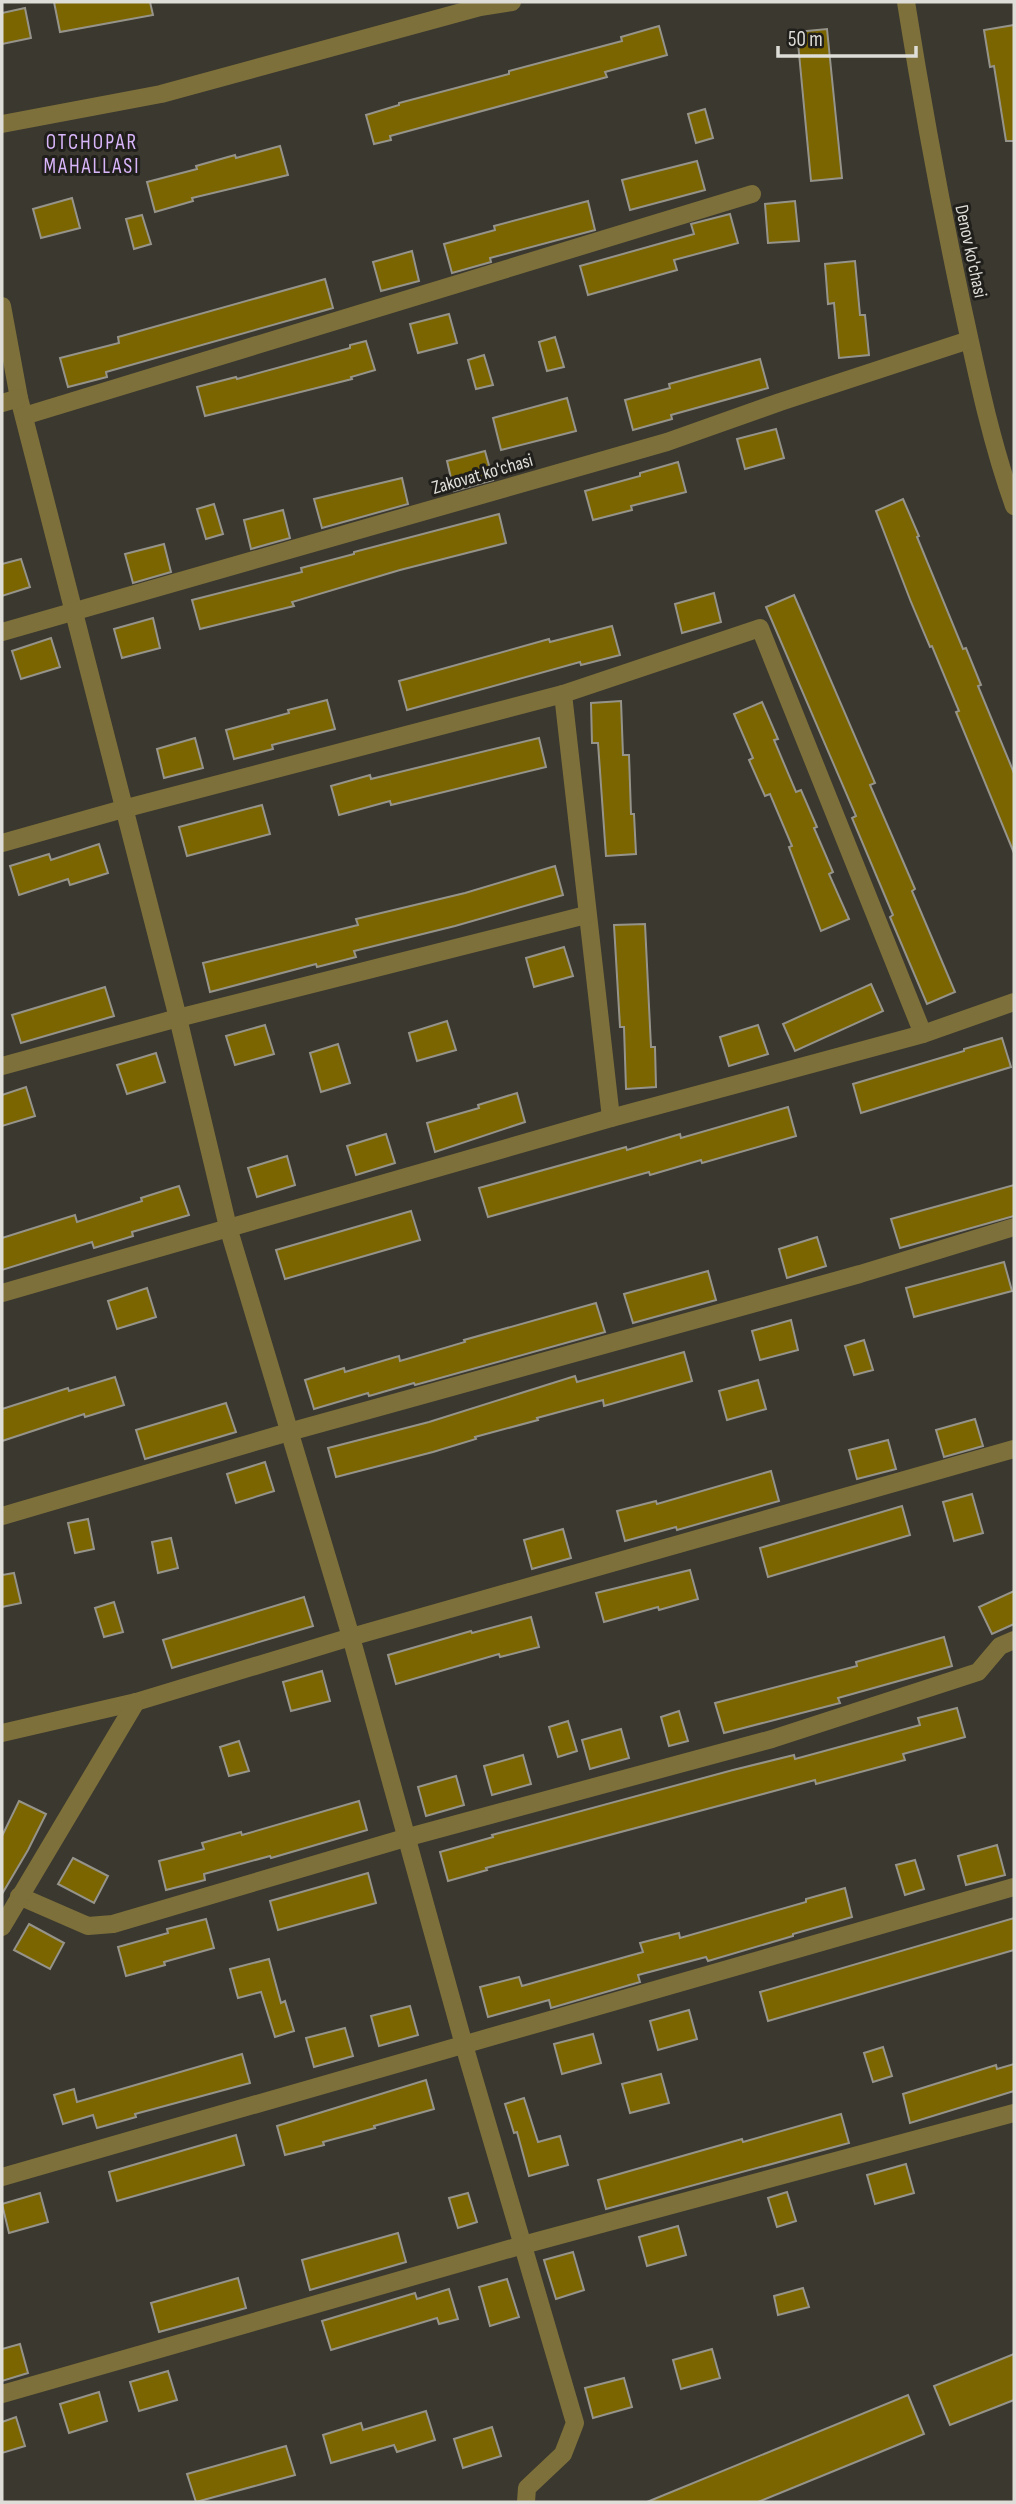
<svg xmlns="http://www.w3.org/2000/svg" width="1016" height="2504" viewBox="0 0 1016 2504" font-family="'Sofia Sans Condensed',sans-serif">
<style>
.building{fill:#7a6500;stroke:#96948a;stroke-width:2}
.lines{fill:none;stroke-linecap:round;stroke-linejoin:round}
.minor{stroke:#7e703b;stroke-width:18}
.labels{text-anchor:middle;stroke-width:6;stroke-linejoin:round;paint-order:stroke}
.street-label{font-size:19px;fill:#deddd7;stroke:#201f1b}
.neighbourhood-label{font-size:21px;letter-spacing:2px;fill:#d9b6fa;stroke:#201f1b}
</style>
<rect width="100%" height="100%" fill="#3a382f"/>
<!-- building -->
<g class="building">
<path d="M54 2H150L153 15 60 32Z"/>
<path d="M25 8 31 38 2 44V13Z"/>
<path d="M1014 25V141H1006L994 66 990 67 984 30Z"/>
<path d="M659 26 667 55 605 72 607 77 390 136 391 140 374 144 366 115 399 105V103L509 74V71L622 41 621 37Z"/>
<path d="M827 29 842 178 811 181 797 32Z"/>
<path d="M705 109 713 138 696 143 688 114Z"/>
<path d="M280 146 288 175 192 198 193 201 155 212 147 182 197 169 196 166 235 155 236 158Z"/>
<path d="M697 161 705 190 630 210 622 180Z"/>
<path d="M72 198 80 228 41 238 33 209Z"/>
<path d="M588 201 595 230 490 258 491 262 452 273 444 244 495 230 494 226Z"/>
<path d="M795 201 799 241 768 243 765 204Z"/>
<path d="M730 214 738 243 674 260 677 270 588 295 580 266 694 234 691 224Z"/>
<path d="M142 215 151 244 134 249 126 219Z"/>
<path d="M412 251 419 281 381 291 373 262Z"/>
<path d="M855 261 860 315H865L869 355 839 358 834 303 828 304 825 264Z"/>
<path d="M325 279 333 308 106 372 107 377 68 387 60 358 119 343 118 337Z"/>
<path d="M449 314 457 343 418 353 410 324Z"/>
<path d="M555 337 564 367 547 371 539 342Z"/>
<path d="M366 341 375 370 351 377 352 379 205 416 197 387 236 377 237 379 350 348V345Z"/>
<path d="M484 355 493 385 476 389 468 360Z"/>
<path d="M760 359 768 388 671 415 672 419 633 430 625 400 670 388 669 384Z"/>
<path d="M567 398 576 431 501 450 493 418Z"/>
<path d="M776 429 784 458 745 469 737 439Z"/>
<path d="M485 451 493 480 454 491 447 461Z"/>
<path d="M678 462 686 492 631 506 632 510 593 520 585 491 640 476V473Z"/>
<path d="M402 478 408 504 322 528 314 499Z"/>
<path d="M903 499 919 536 917 537 963 649 966 648 981 685 978 686 1014 773V853L956 712 959 711 932 646 930 647 911 602 876 511Z"/>
<path d="M214 504 223 534 206 539 197 509Z"/>
<path d="M283 510 290 538 251 549 244 520Z"/>
<path d="M499 514 506 543 400 570 292 602 294 606 200 629 192 600 302 572 301 568 354 554V552Z"/>
<path d="M164 544 171 572 133 583 125 554Z"/>
<path d="M21 559 30 587 2 596V564Z"/>
<path d="M714 593 721 622 682 633 675 604Z"/>
<path d="M794 595 875 783 870 785 915 889 912 891 955 992 927 1004 890 917 893 915 852 818 856 816 766 607Z"/>
<path d="M153 618 160 648 122 658 114 629Z"/>
<path d="M612 626 620 655 581 665 580 662 407 710 399 681 549 639 550 642Z"/>
<path d="M51 638 60 667 21 679 12 651Z"/>
<path d="M327 700 335 729 272 745 273 749 234 759 226 730 289 713 288 710Z"/>
<path d="M621 701 623 755H629L631 814H634L636 854 606 856 598 743H592L591 703Z"/>
<path d="M762 702 778 739 774 740 796 792 801 790 817 827 814 828 833 872 829 874 849 919 821 931 789 847 792 846 770 794 765 796 749 760 753 758 734 714Z"/>
<path d="M195 738 203 768 164 778 157 749Z"/>
<path d="M539 738 546 767 391 805 390 801 339 815 331 786 370 775 371 779Z"/>
<path d="M262 805 270 834 187 856 179 827Z"/>
<path d="M99 844 108 873 70 885 68 879 19 895 10 866 49 854 51 860Z"/>
<path d="M555 866 563 895 455 926 354 951 356 957 317 967 316 964 210 992 203 963 358 925 356 919 465 893Z"/>
<path d="M645 924 651 1047H655L656 1087 626 1089 624 1027H620L614 925Z"/>
<path d="M564 947 573 976 534 987 526 958Z"/>
<path d="M871 984 883 1011 795 1051 783 1024Z"/>
<path d="M105 987 114 1016 21 1043 12 1015Z"/>
<path d="M447 1021 456 1050 417 1061 409 1033Z"/>
<path d="M265 1025 274 1054 235 1065 226 1036Z"/>
<path d="M758 1025 768 1054 729 1066 720 1037Z"/>
<path d="M1002 1038 1011 1067 861 1113 853 1084 964 1051V1049Z"/>
<path d="M338 1044 350 1083 321 1092 310 1053Z"/>
<path d="M156 1053 165 1082 127 1094 117 1065Z"/>
<path d="M26 1087 35 1116 2 1126V1095Z"/>
<path d="M517 1093 525 1122 435 1152 427 1123 479 1108 478 1105Z"/>
<path d="M788 1107 796 1136 702 1163 701 1160 650 1175 649 1172 488 1217 479 1188 626 1147 627 1150 680 1134 681 1138Z"/>
<path d="M386 1134 395 1163 356 1175 347 1146Z"/>
<path d="M287 1156 295 1185 257 1197 248 1168Z"/>
<path d="M1014 1185V1216L900 1248 891 1219Z"/>
<path d="M179 1186 189 1215 132 1232 133 1236 94 1248 92 1242 2 1270V1238L75 1215 77 1222 142 1201 141 1198Z"/>
<path d="M411 1211 420 1240 285 1279 276 1250Z"/>
<path d="M817 1237 826 1266 787 1278 779 1249Z"/>
<path d="M1004 1262 1012 1291 914 1317 906 1288Z"/>
<path d="M708 1271 716 1300 633 1323 624 1294Z"/>
<path d="M147 1288 156 1317 117 1329 108 1301Z"/>
<path d="M596 1303 605 1332 415 1385 414 1383 369 1396 368 1393 314 1409 305 1380 344 1368 345 1372 399 1356 400 1361 465 1342 464 1340Z"/>
<path d="M791 1320 798 1350 760 1360 752 1331Z"/>
<path d="M864 1340 873 1370 854 1375 845 1346Z"/>
<path d="M684 1352 692 1381 604 1406 603 1400 537 1418 538 1420 475 1437 476 1439 433 1452 336 1477 328 1448 429 1422 575 1376 577 1382Z"/>
<path d="M115 1377 124 1405 85 1417 84 1414 2 1441V1409L68 1388 69 1391Z"/>
<path d="M758 1380 766 1409 727 1420 719 1391Z"/>
<path d="M226 1403 236 1432 145 1459 136 1430Z"/>
<path d="M975 1419 983 1446 944 1457 936 1430Z"/>
<path d="M888 1440 896 1469 857 1479 849 1450Z"/>
<path d="M265 1462 274 1491 236 1503 227 1474Z"/>
<path d="M771 1471 779 1501 677 1530 676 1527 625 1541 617 1511 656 1501 657 1504Z"/>
<path d="M972 1494 983 1533 954 1541 943 1502Z"/>
<path d="M902 1506 910 1535 768 1577 760 1548Z"/>
<path d="M88 1519 94 1549 75 1553 68 1523Z"/>
<path d="M563 1529 571 1558 532 1569 524 1540Z"/>
<path d="M171 1538 178 1568 158 1573 152 1542Z"/>
<path d="M690 1570 698 1599 659 1610 658 1607 604 1622 596 1593Z"/>
<path d="M14 1573 21 1603 2 1607V1575Z"/>
<path d="M1014 1591V1624L992 1634 979 1607Z"/>
<path d="M304 1597 313 1626 172 1668 163 1640Z"/>
<path d="M114 1602 123 1632 104 1637 95 1608Z"/>
<path d="M531 1617 539 1647 500 1657 499 1654 396 1684 388 1655 471 1631 472 1633Z"/>
<path d="M944 1637 952 1666 838 1698 840 1703 724 1733 715 1703 857 1666 856 1662Z"/>
<path d="M322 1671 330 1701 291 1711 283 1682Z"/>
<path d="M957 1708 965 1737 903 1754 905 1760 816 1784 815 1780 763 1794 486 1868 487 1870 448 1881 440 1852 493 1837 492 1835 733 1770 794 1755 795 1759 920 1725 918 1718Z"/>
<path d="M679 1711 688 1741 669 1746 661 1717Z"/>
<path d="M568 1721 577 1751 558 1757 549 1727Z"/>
<path d="M621 1729 629 1758 590 1769 582 1740Z"/>
<path d="M239 1741 249 1771 229 1776 220 1747Z"/>
<path d="M523 1755 531 1784 492 1795 484 1766Z"/>
<path d="M456 1776 464 1805 426 1816 418 1787Z"/>
<path d="M19 1801 46 1814 28 1850 2 1894V1836Z"/>
<path d="M359 1801 367 1830 271 1858 270 1856 204 1874 205 1880 166 1890 159 1861 204 1849 202 1843 241 1832 242 1835Z"/>
<path d="M997 1845 1005 1875 966 1885 958 1856Z"/>
<path d="M73 1858 108 1876 94 1903 58 1884Z"/>
<path d="M915 1860 924 1889 905 1895 896 1865Z"/>
<path d="M368 1873 376 1903 278 1930 270 1901Z"/>
<path d="M845 1888 852 1917 793 1934V1936L708 1961 706 1957 638 1975 640 1982 551 2008 549 2000 488 2017 480 1987 519 1977 522 1986 643 1952 640 1943 679 1933 680 1938 806 1902V1899Z"/>
<path d="M1014 1918V1950L768 2021 760 1992Z"/>
<path d="M206 1919 214 1948 164 1962 165 1965 126 1976 118 1947 168 1933 167 1929Z"/>
<path d="M29 1924 64 1943 50 1969 14 1950Z"/>
<path d="M269 1959 281 2003 285 2001 294 2031 275 2037 261 1992 238 1998 230 1969Z"/>
<path d="M410 2006 418 2035 379 2046 371 2016Z"/>
<path d="M689 2010 697 2039 658 2050 650 2021Z"/>
<path d="M345 2028 353 2056 314 2067 306 2038Z"/>
<path d="M593 2034 601 2063 562 2074 554 2044Z"/>
<path d="M883 2047 892 2076 873 2082 864 2053Z"/>
<path d="M242 2054 250 2083 135 2114 136 2117 97 2128 93 2115 63 2124 54 2095 74 2089 77 2102Z"/>
<path d="M1014 2064V2091L910 2123 903 2094 996 2065 997 2069Z"/>
<path d="M661 2074 669 2103 630 2113 622 2084Z"/>
<path d="M426 2080 434 2109 374 2126 375 2128 323 2142 324 2145 285 2155 277 2126Z"/>
<path d="M524 2098 538 2142 560 2136 568 2165 529 2176 517 2132 514 2133 505 2104Z"/>
<path d="M841 2114 849 2143 606 2209 598 2180 742 2139 743 2142Z"/>
<path d="M236 2135 244 2165 117 2201 109 2172Z"/>
<path d="M906 2164 914 2193 875 2204 867 2175Z"/>
<path d="M787 2192 796 2221 777 2227 768 2198Z"/>
<path d="M40 2193 48 2222 9 2233 2 2204Z"/>
<path d="M468 2193 477 2222 458 2228 449 2198Z"/>
<path d="M678 2226 686 2255 647 2266 639 2237Z"/>
<path d="M398 2233 406 2262 310 2290 302 2260Z"/>
<path d="M573 2252 584 2290 556 2299 544 2260Z"/>
<path d="M238 2278 246 2308 159 2332 151 2303Z"/>
<path d="M507 2279 519 2317 490 2326 479 2287Z"/>
<path d="M803 2288 809 2307 778 2315 774 2296Z"/>
<path d="M449 2289 458 2319 439 2324 437 2318 331 2350 322 2321 415 2293 417 2299Z"/>
<path d="M20 2344 28 2373 2 2381V2349Z"/>
<path d="M712 2349 720 2378 681 2389 673 2360Z"/>
<path d="M1014 2354V2400L950 2425 934 2386Z"/>
<path d="M168 2371 177 2400 139 2411 130 2382Z"/>
<path d="M624 2378 632 2407 593 2418 585 2388Z"/>
<path d="M99 2392 107 2421 69 2433 60 2404Z"/>
<path d="M908 2395 924 2434 873 2455 758 2502H647Z"/>
<path d="M426 2411 435 2440 397 2452 394 2445 331 2463 323 2435 361 2423 363 2430Z"/>
<path d="M16 2417 25 2446 2 2453V2422Z"/>
<path d="M492 2427 501 2456 463 2468 454 2439Z"/>
<path d="M286 2446 295 2475 196 2502 187 2474Z"/>
</g>
<g class="lines">
<!-- minor -->
<g class="minor">
<path d="M906 2C922 102 940 201 961 300 976 369 990 439 1014 506"/>
<path d="M2 124 161 94 480 7 512 2"/>
<path d="M2 306 19 398 178 1018 228 1227 351 1637 464 2045 575 2423 563 2454 527 2488 526 2502"/>
<path d="M2 403 19 398"/>
<path d="M24 416 752 194"/>
<path d="M2 632 667 442 780 402 969 340"/>
<path d="M563 694 611 1118"/>
<path d="M2 843 123 809 563 694 760 628 923 1034"/>
<path d="M2 1066 178 1018 586 915"/>
<path d="M2 1293 611 1118 923 1034 1014 1002"/>
<path d="M2 1516 289 1432 860 1274 1014 1227"/>
<path d="M2 1733 136 1702 351 1637 1014 1449"/>
<path d="M19 1896 88 1926 113 1924 405 1838 772 1739 978 1672 1000 1646 1014 1640"/>
<path d="M2 1927 136 1702"/>
<path d="M2 2177 1014 1887"/>
<path d="M2 2394 523 2245 1014 2113"/>
</g>
</g>
<g class="labels">
<!-- street labels -->
<g class="street-label">
<text transform="translate(972 251) rotate(78)" y="7">Denov ko'chasi</text>
<text transform="translate(482 473) rotate(-16)" y="7">Zakovat ko'chasi</text>
</g>
<!-- neighbourhood labels -->
<g class="neighbourhood-label">
<text x="92" y="149">OTCHOPAR<tspan x="92" dy="24">MAHALLASI</tspan></text>
</g>
</g>
<!-- border -->
<rect width="1016" height="2504" fill="none" stroke="#deddd7" stroke-width="7"/>
<!-- scale -->
<path d="M778 46v10h138v-10" fill="none" stroke="#deddd7" stroke-width="3.5"/>
<text x="788" y="46" font-size="21" fill="#deddd7" stroke="#201f1b" stroke-width="5" paint-order="stroke">50 m</text>
</svg>
